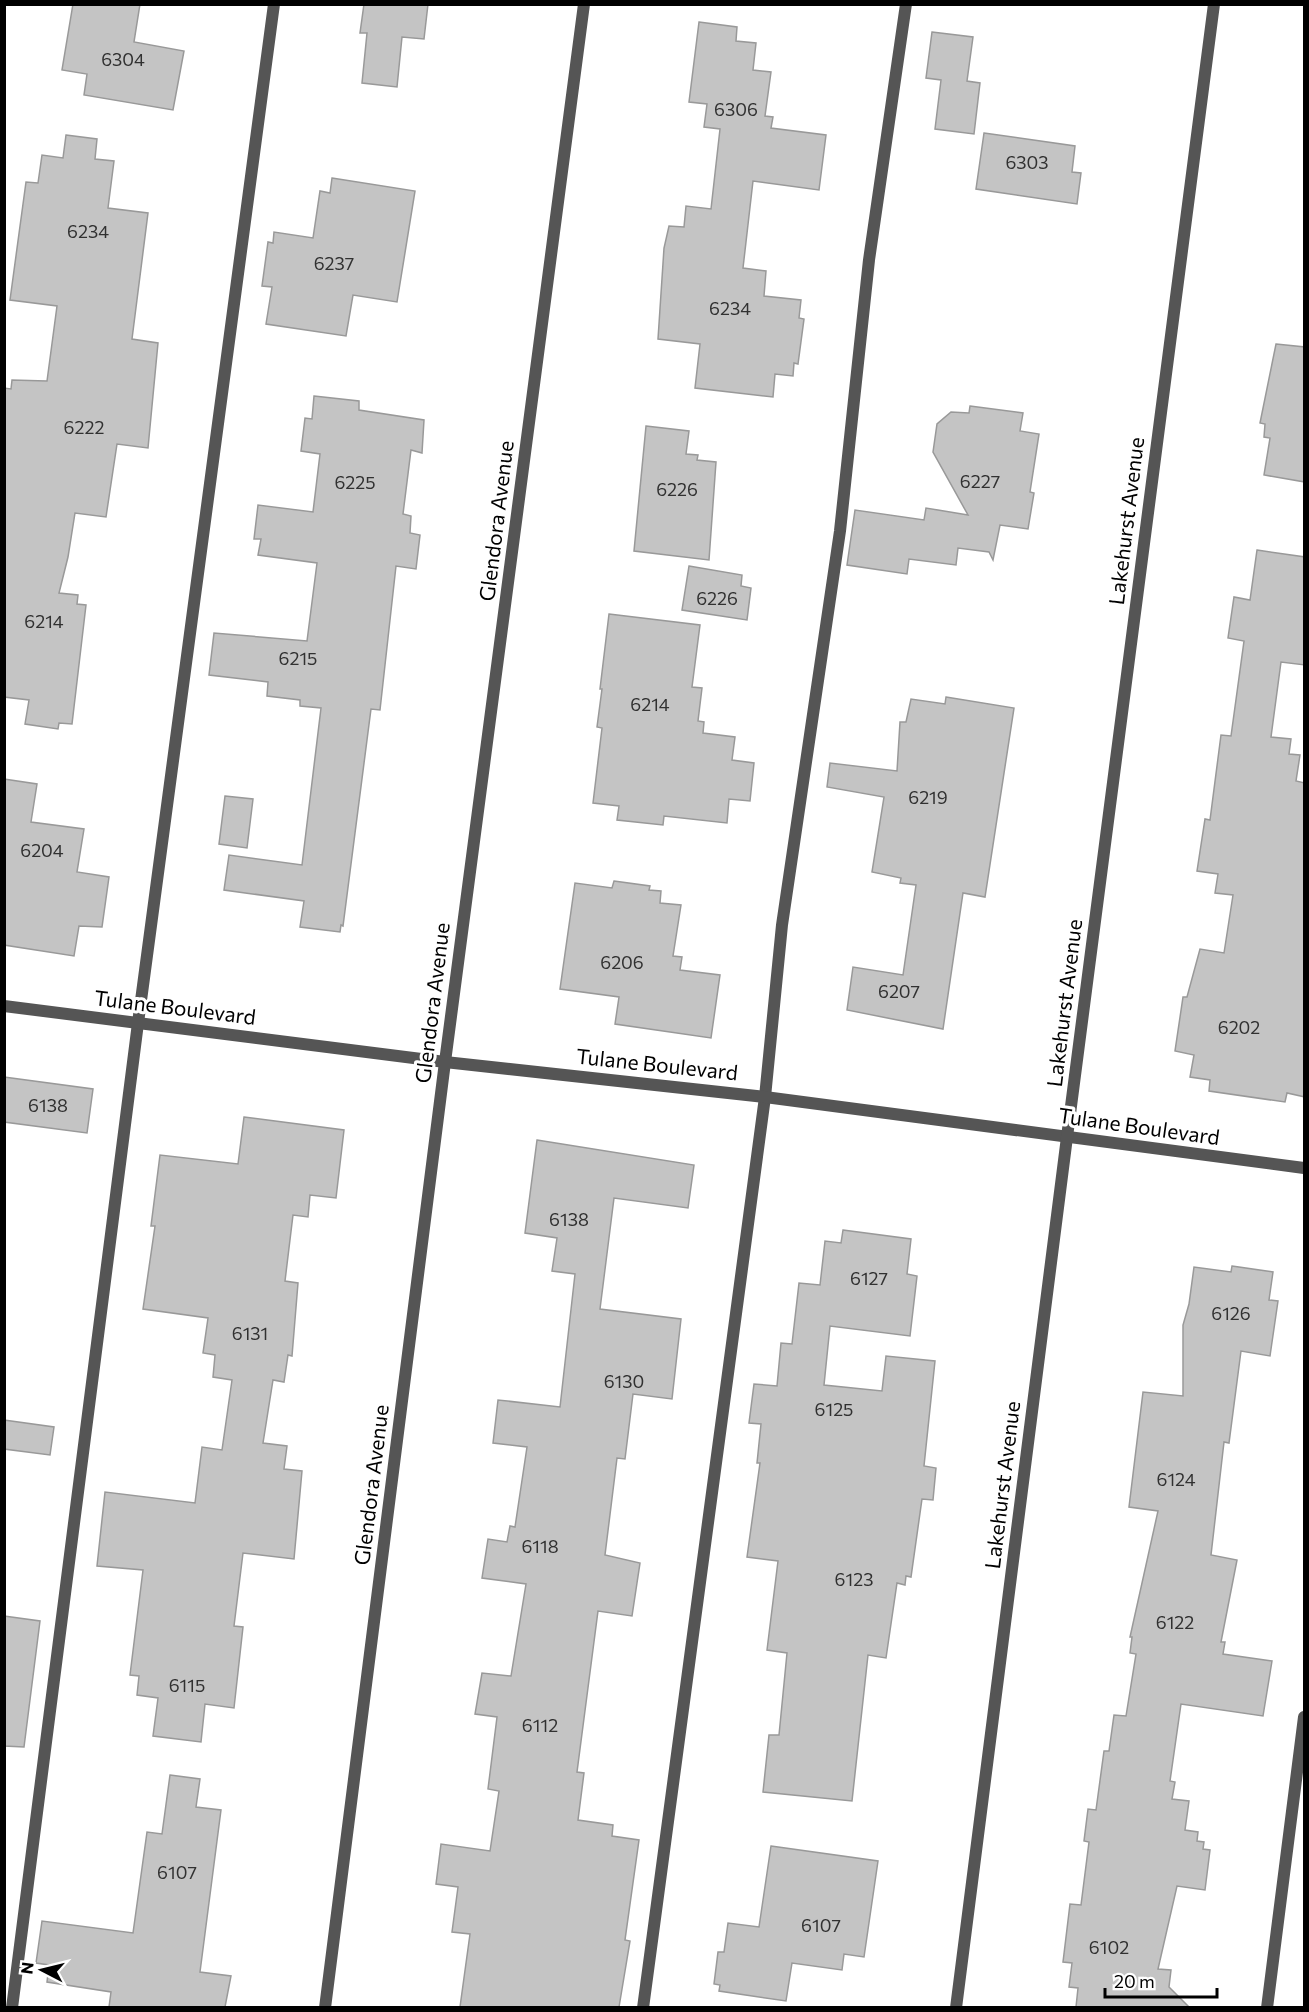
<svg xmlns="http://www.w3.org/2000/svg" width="1309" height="2012" viewBox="0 0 1309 2012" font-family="Commissioner,sans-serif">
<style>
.building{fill:#c4c4c4;stroke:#999;stroke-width:1.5}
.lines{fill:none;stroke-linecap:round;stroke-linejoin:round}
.lane{stroke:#555;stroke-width:12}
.street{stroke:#555;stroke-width:12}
.labels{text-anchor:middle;stroke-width:6;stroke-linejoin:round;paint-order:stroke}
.number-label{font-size:18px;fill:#313131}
.street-label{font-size:21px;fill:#000;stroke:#fff}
</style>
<rect width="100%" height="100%" fill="#fff"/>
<!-- building -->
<g class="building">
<path d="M73 4H140L134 42 184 51 173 110 84 95 87 74 62 70Z"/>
<path d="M364 4H428L424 39 402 37 397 87 362 83 367 33H360Z"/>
<path d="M699 22 737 27 736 41 756 43 753 70 771 72 765 116 773 117 771 128 826 135 819 190 753 181 743 268 766 271 764 296 801 300 799 318 804 319 798 364 794 363 793 376 775 374 773 397 695 388 700 344 658 339 664 248 669 226 684 227 686 206 711 209 720 129 704 127 707 104 689 102Z"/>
<path d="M932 32 973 37 967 81 980 83 974 134 935 129 941 80 926 78Z"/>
<path d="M984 133 1075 146 1072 172 1081 173 1077 204 976 189Z"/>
<path d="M66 135 97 139 95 159 114 161 108 208 148 213 132 339 158 343 148 448 117 444 106 517 75 513 68 557 59 593 78 595 77 604 86 605 72 724 59 723 58 729 25 724 29 700 4 697V388L11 389 12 380 47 381 57 306 10 300 26 182 38 183 42 155 63 158Z"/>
<path d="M332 178 415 191 397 302 353 295 346 336 266 324 272 287 262 286 268 242 273 243 274 232 313 238 320 191 330 193Z"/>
<path d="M1276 344 1305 347V482L1264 475 1270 438 1264 437 1265 424 1260 423Z"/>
<path d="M314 396 359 401V410L424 420 422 453 411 450 403 514 411 516 410 533 420 535 416 569 396 566 380 710 371 709 343 926 341 925 340 932 300 927 304 901 224 890 229 855 302 865 321 708 300 706V700L267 696 268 682 209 675 214 633 307 641 317 563 258 555 261 539H254L258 505 313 512 320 454 301 451 305 418 312 419Z"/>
<path d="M970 406 1023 413 1020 431 1039 434 1030 492 1034 493 1028 529 1000 525 993 560 989 552 958 548 956 565 909 559 907 574 847 565 855 510 924 520 926 508 968 515 933 452 937 424 951 412 969 413Z"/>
<path d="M646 426 689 431 686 454 698 455 697 460 716 462 709 560 634 551Z"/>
<path d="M1257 550 1305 557V665L1281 662 1271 737 1291 739 1289 754 1300 755 1296 781 1305 783V1097L1287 1093 1285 1102 1209 1091 1210 1080 1190 1077 1194 1055 1175 1051 1183 997H1187L1200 949 1224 953 1233 895 1215 893 1218 874 1197 871 1205 819 1210 820 1221 735 1231 736 1244 641 1228 638 1234 597 1250 600Z"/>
<path d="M689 566 742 575 741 586 751 588 747 620 682 610Z"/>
<path d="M609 614 700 625 692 687 702 688 698 721 704 722 703 733 735 737 732 760 754 763 750 801 729 799 727 823 664 816 663 825 617 820 619 806 593 803 602 728 597 727 602 689H600Z"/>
<path d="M946 697 1014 708 985 897 963 893 943 1029 847 1010 853 967 903 975 916 885 900 883 901 878 872 872 884 797 827 787 830 763 897 771 900 722H906L911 699 945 704Z"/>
<path d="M4 779 37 784 31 822 84 829 77 872 109 877 102 927 79 926 74 956 4 945Z"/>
<path d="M225 796 253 799 247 848 219 844Z"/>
<path d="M614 881 650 886 649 890 661 891 660 903 681 905 673 956 682 957 680 970 720 975 711 1038 615 1024 619 997 560 989 575 883 612 888Z"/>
<path d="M4 1077 93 1089 87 1133 4 1122Z"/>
<path d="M244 1117 344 1130 336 1198 310 1195 308 1217 293 1215 285 1281 298 1283 292 1356 288 1355 284 1382 273 1380 263 1443 287 1446 284 1469 302 1471 294 1559 243 1553 234 1626 243 1627 234 1708 205 1704 201 1742 153 1736 158 1698 137 1695 139 1676 130 1675 143 1570 97 1566 105 1492 195 1503 202 1447 222 1450 232 1380 213 1377 215 1355 203 1353 208 1318 143 1309 155 1226H151L160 1155 238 1164Z"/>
<path d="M537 1140 694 1165 688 1208 614 1198 600 1309 681 1319 672 1399 633 1394 625 1459 617 1458 605 1555 640 1563 632 1616 598 1611 577 1772 584 1773 578 1820 613 1825 612 1836 639 1840 625 1940 630 1941 619 2007H460L470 1934 452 1932 458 1887 436 1884 441 1844 490 1851 499 1791 488 1789 497 1717 475 1714 482 1673 511 1676 526 1584 482 1578 488 1539 507 1542 510 1526 515 1527 527 1447 493 1443 498 1400 560 1407 575 1274 552 1271 557 1238 525 1233Z"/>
<path d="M843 1230 911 1239 907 1274 917 1276 910 1336 830 1326 824 1385 882 1391 886 1356 935 1361 924 1466 936 1468 933 1500 922 1499 911 1577 906 1576 905 1585 897 1583 886 1658 868 1655 852 1801 763 1792 769 1735H779L787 1653 767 1650 778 1561 747 1557 760 1463H757L761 1424 749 1423 754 1384 777 1386 781 1343 792 1344 799 1283 820 1285 825 1241 841 1243Z"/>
<path d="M1232 1266 1273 1272 1269 1300 1278 1301 1270 1356 1241 1351 1229 1443 1224 1442 1211 1555 1237 1560 1221 1642H1225L1223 1654 1272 1661 1263 1716 1181 1704 1170 1781 1175 1782 1172 1799 1189 1801 1185 1830 1198 1832 1197 1841 1204 1842 1203 1849 1210 1850 1205 1890 1177 1886 1158 1969 1171 1970 1169 1987 1189 2007H1076L1078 1988 1069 1987 1072 1963 1063 1962 1070 1904 1081 1905 1089 1842 1084 1841 1088 1809 1096 1810 1104 1751H1109L1114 1715 1126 1716 1136 1654 1130 1653 1132 1637H1130L1158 1511 1129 1507 1143 1392 1183 1396V1325L1189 1304 1194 1267 1231 1272Z"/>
<path d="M4 1420 54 1427 50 1455 4 1449Z"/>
<path d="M4 1616 40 1621 24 1747 4 1746Z"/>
<path d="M170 1775 200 1779 196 1807 221 1810 200 1972 231 1976 225 2007H109L111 1992 47 1982 49 1965 36 1963 42 1921 133 1933 147 1832 162 1834Z"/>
<path d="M771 1846 878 1861 864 1957 844 1954 842 1970 792 1963 786 2001 719 1991 720 1985 714 1984 718 1952H724L728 1923 759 1927Z"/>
</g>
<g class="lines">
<!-- lane -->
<g class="lane">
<path d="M12 2008 138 1023 274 4"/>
<path d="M643 2008 765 1097 782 925 840 531 869 260 906 4"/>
<path d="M1267 2008 1304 1717"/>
</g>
<!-- street -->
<g class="street">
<path d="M4 1006 445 1062 765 1097 1304 1168"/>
<path d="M325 2008 445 1062 584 4"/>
<path d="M956 2008 1067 1137 1214 4"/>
</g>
</g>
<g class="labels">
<!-- number labels -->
<g class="number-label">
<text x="123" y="66">6304</text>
<text x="736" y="116">6306</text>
<text x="1027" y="169">6303</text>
<text x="88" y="238">6234</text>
<text x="334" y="270">6237</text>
<text x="730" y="315">6234</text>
<text x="84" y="434">6222</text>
<text x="980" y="488">6227</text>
<text x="355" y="489">6225</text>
<text x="677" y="496">6226</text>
<text x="717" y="605">6226</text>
<text x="44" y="628">6214</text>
<text x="298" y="665">6215</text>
<text x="650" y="711">6214</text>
<text x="928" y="804">6219</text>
<text x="42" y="857">6204</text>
<text x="622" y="969">6206</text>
<text x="899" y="998">6207</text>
<text x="1239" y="1034">6202</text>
<text x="48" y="1112">6138</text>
<text x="569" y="1226">6138</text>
<text x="869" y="1285">6127</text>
<text x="1231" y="1320">6126</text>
<text x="250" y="1340">6131</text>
<text x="624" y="1388">6130</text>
<text x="834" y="1416">6125</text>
<text x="1176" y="1486">6124</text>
<text x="540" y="1553">6118</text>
<text x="854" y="1586">6123</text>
<text x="1175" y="1629">6122</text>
<text x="187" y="1692">6115</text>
<text x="540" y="1732">6112</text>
<text x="177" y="1879">6107</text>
<text x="821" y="1932">6107</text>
<text x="1109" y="1954">6102</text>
</g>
<!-- street labels -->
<g class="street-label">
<text transform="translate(497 521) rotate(-83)" y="7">Glendora Avenue</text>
<text transform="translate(1127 521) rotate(-83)" y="7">Lakehurst Avenue</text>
<text transform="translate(433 1003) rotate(-83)" y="7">Glendora Avenue</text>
<text transform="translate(1065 1003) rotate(-83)" y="7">Lakehurst Avenue</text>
<text transform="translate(175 1008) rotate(7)" y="7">Tulane Boulevard</text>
<text transform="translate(657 1065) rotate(6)" y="7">Tulane Boulevard</text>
<text transform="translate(1139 1127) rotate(8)" y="7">Tulane Boulevard</text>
<text transform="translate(372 1485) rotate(-83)" y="7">Glendora Avenue</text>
<text transform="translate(1003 1485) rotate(-83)" y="7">Lakehurst Avenue</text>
</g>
</g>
<!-- border -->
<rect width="1309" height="2012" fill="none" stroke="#000000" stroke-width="12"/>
<!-- north arrow -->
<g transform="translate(42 1970) rotate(277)" stroke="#ffffff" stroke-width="4.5" paint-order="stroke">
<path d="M0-4.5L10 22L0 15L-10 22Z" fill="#000000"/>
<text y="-9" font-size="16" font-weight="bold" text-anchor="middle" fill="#000000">N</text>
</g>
<!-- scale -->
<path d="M1105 1988v9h112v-9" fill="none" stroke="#000000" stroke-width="3"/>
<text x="1114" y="1988" font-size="18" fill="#000000" stroke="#ffffff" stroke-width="4.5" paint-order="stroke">20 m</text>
</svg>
